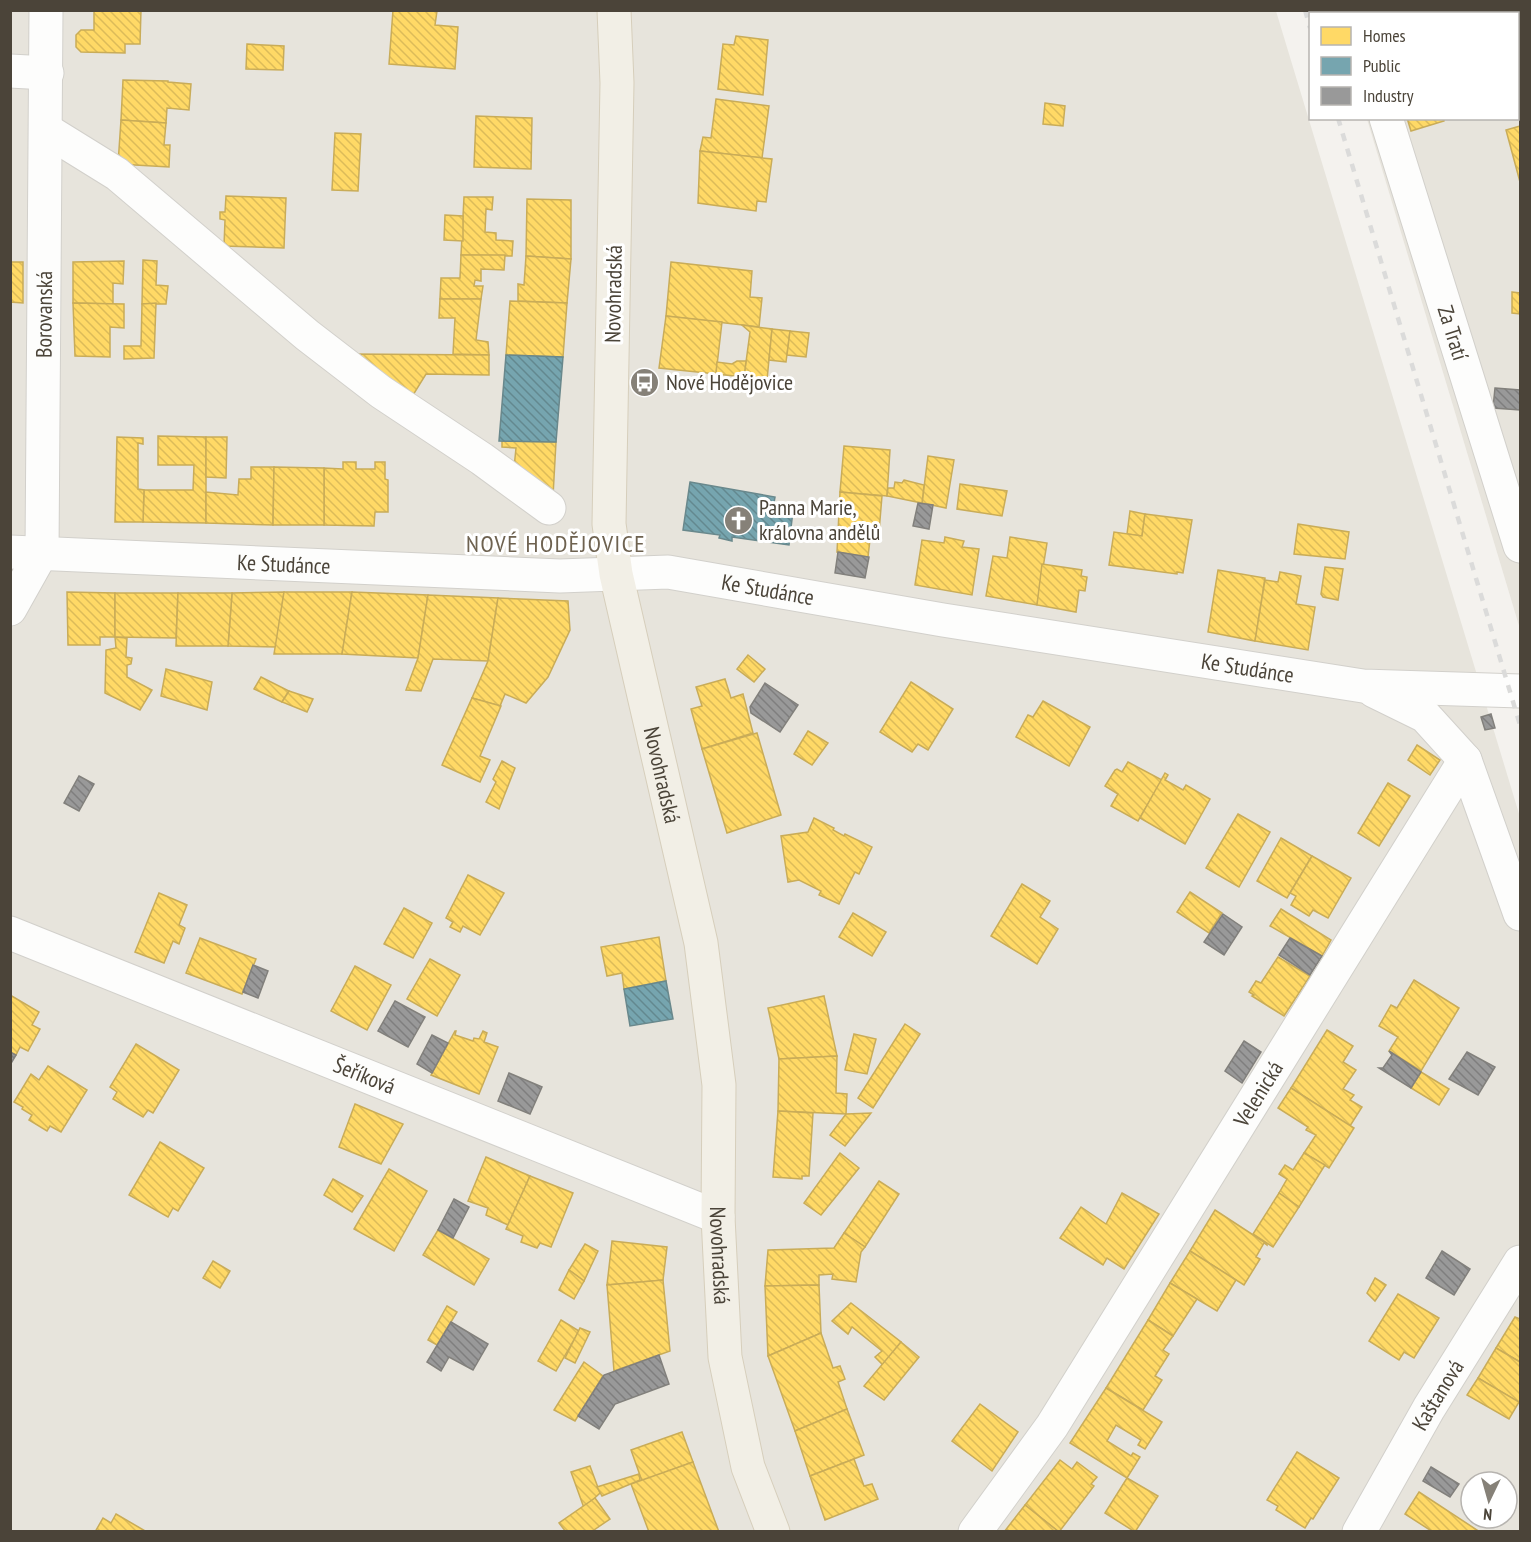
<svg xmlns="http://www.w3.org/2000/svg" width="1531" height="1542" viewBox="0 0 1531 1542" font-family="'PT Sans Narrow',sans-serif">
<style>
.residential{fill:#e7e4dc;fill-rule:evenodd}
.homes{fill:url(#homes-back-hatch);stroke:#c9ac58;stroke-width:1.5}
.public{fill:url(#public-back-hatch);stroke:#69888c;stroke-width:1.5}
.industry{fill:url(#industry-back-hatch);stroke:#82807c;stroke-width:1.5}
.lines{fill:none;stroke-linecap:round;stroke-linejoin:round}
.minor-casing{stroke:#d2d0cb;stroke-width:35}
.major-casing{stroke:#d6cebb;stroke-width:35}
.minor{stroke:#fdfdfc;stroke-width:33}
.major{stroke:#f2efe6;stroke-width:33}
.rail{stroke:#dbdbda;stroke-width:4.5;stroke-dasharray:8 8;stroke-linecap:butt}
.labels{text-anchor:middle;stroke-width:6;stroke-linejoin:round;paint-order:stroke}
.street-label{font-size:22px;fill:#4b4439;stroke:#fff}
.poi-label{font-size:22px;fill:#4b4439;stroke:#fff;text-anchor:start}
.neighbourhood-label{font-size:24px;letter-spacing:1.5px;fill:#6e6250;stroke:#fff}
</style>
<defs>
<pattern id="homes-back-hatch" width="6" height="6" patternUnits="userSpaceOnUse" patternTransform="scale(1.5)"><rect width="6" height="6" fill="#ffd966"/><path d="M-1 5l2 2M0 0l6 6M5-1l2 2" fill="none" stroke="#dcbb59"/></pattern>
<pattern id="public-back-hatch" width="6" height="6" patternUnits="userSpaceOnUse" patternTransform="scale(1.5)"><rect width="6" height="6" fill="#76a5af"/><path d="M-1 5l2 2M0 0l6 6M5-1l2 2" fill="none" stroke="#63888f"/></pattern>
<pattern id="industry-back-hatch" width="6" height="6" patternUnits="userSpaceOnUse" patternTransform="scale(1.5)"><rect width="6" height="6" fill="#999"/><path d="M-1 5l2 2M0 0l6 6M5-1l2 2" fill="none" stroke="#7f7e7e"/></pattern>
</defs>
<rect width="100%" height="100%" fill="#f4f2ee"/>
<!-- residential -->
<g class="residential">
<path d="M10 11H1276L1520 817V1531H11ZM1471 1482H1507V1518H1471Z"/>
<path d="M1334 11H1520V629L1367 119 1518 118V14H1335Z"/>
</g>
<!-- homes -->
<g class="homes">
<path d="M94 10H141L140 44H125V53L81 52 76 47V35L81 30H94Z"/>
<path d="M393 10 437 11 435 25 458 27 455 69 389 64Z"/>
<path d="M736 36 768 40 763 95 718 89 723 44 734 45Z"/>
<path d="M247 44 284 46 283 70 246 69Z"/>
<path d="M123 80 168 81V82L191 84 189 110 167 108 166 123 121 120Z"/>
<path d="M716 99 769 106 762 158 700 151 703 137 711 138Z"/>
<path d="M1045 103 1065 106 1063 126 1043 124Z"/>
<path d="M476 116 532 118 531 169 474 167Z"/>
<path d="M1407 118H1444V121L1411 131Z"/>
<path d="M121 120 166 123 164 145H170L169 167 118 164Z"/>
<path d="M1520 126V182L1506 130Z"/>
<path d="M335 133 361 134 358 191 332 190Z"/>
<path d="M700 151 772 159 766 202 757 201 756 211 698 203Z"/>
<path d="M226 196 286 198 284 248 224 246 225 220 220 219V212H225Z"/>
<path d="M464 197H493L492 210 486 209 485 232 496 233V240L513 241 512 256 461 255Z"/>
<path d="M527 199 571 200V259L526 256Z"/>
<path d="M445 215 463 216V241L444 240Z"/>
<path d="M461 255H505L504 270 481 269V281L475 280 474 286H483L481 299H440L441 278H460Z"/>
<path d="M526 256 571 259 567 303 518 301V284L524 285Z"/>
<path d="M143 260 157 261 156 285 168 286 166 304H142Z"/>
<path d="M124 261 123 284 113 283V304L73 303V262Z"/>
<path d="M10 262H23V303L10 302Z"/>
<path d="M671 262 752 271 750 297 762 298 759 327 666 316Z"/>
<path d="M1512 292 1520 293V314L1512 313Z"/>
<path d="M440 299H481L476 340 488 342 489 355 453 354 455 318H439Z"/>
<path d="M510 301 567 303 563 357 506 355Z"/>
<path d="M73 303 124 304V328L110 327V357L75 356Z"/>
<path d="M156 303 154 358 124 359V346H141L142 304Z"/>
<path d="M666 316 722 322 716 374 659 368Z"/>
<path d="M742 325 772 329 767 380 744 377 750 332Z"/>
<path d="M772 329 790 331 786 362 769 360Z"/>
<path d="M790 331 809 333 806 357 787 355Z"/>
<path d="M351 354 489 355V375L426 374 410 400Z"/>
<path d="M737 361H746L744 377 716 374 717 362 732 364Z"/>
<path d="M158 436 206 437V523L143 522 144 490H193L194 465H158Z"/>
<path d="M117 437 143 438V444L138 443V489L144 490 143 522H115Z"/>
<path d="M206 437H227L226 478 206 477Z"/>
<path d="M502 441 556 442 553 496 514 468 516 448 502 447Z"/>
<path d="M844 446 890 450 887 496 840 492Z"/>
<path d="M928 456 954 460 946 508 922 503Z"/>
<path d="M343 462H356V469H375V462H385V479L388 480V512H375L374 526 324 525V468L343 469Z"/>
<path d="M251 467H274L273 525 206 523V492L238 495 239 479H251Z"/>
<path d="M274 467 324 468V525H273Z"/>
<path d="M904 480 924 485 922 503 887 496 888 488H894L895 482 902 483Z"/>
<path d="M960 484 1007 491 1002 516 957 509Z"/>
<path d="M840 492 882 496 879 532 871 531 868 557 837 552Z"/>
<path d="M1130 511 1145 514 1142 536 1127 534Z"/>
<path d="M1145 514 1192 520 1183 573 1177 572V574L1109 565 1114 532 1142 536Z"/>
<path d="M1298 524 1349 532 1345 559 1294 554Z"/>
<path d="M945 537 964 541 962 547 979 549 972 595 915 585 922 540 944 543Z"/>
<path d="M1010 537 1047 543 1037 605 986 596 993 556 1007 558Z"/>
<path d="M1042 564 1082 570 1081 576 1087 577 1085 591 1079 590 1076 612 1037 605Z"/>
<path d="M1325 567 1343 569 1338 600 1323 597 1321 594Z"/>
<path d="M1218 570 1265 578 1255 641 1208 632Z"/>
<path d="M1280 572 1301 576 1296 604 1315 607 1308 650 1255 641 1265 580 1278 582Z"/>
<path d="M67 592 115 593V637H100V645H68Z"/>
<path d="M284 592 276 647 228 646 232 593Z"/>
<path d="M284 592H352L342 654H274Z"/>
<path d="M352 592 428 595 418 658 342 654Z"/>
<path d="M115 593H178L176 638 115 637Z"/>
<path d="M178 593H232L228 646H176Z"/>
<path d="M428 595 498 598 488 661 433 659 421 691 406 690 418 658Z"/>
<path d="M498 598 568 601 570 630 548 677 526 703 505 694 500 706 472 698 488 661Z"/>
<path d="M115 637 127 638 126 657 132 658 131 664 127 665V677L152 690 140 710 105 693 106 650 116 648Z"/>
<path d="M748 655 765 669 754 682 737 669Z"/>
<path d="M166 669 212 682 207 710 161 696Z"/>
<path d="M261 677 289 691 282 702 254 689Z"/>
<path d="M725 679 731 698 743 694 753 733 702 749 691 709 702 706 696 687Z"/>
<path d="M911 682 953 709 928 750 918 744 912 752 880 732Z"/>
<path d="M289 691 313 699 307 712 282 702Z"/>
<path d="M472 698 501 706 480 756 490 760 480 782 442 765Z"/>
<path d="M1043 701 1090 727 1069 766 1016 737 1028 715 1033 717Z"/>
<path d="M808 731 828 743 812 765 794 754Z"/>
<path d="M757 733 781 815 727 833 702 749Z"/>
<path d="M1417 745 1440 760 1430 775 1408 760Z"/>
<path d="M502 761 515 768 499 809 486 802 496 782 493 779Z"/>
<path d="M1128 762 1162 780 1138 821 1111 806 1118 794 1105 786 1115 770 1117 769 1122 772Z"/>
<path d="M1165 773 1168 775 1165 780 1183 790 1186 785 1210 799 1185 844 1140 818Z"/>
<path d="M1388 783 1410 796 1379 846 1358 833Z"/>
<path d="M1238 814 1270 832 1239 887 1206 868Z"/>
<path d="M814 818 834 828 833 830 844 836 845 834 872 847 859 874 855 872 839 904 819 895 821 891 799 880 788 882 781 836 808 832Z"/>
<path d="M1281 838 1312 856 1287 898 1257 881Z"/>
<path d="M1312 856 1351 878 1328 918 1313 910 1309 916 1291 905 1296 896 1290 893Z"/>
<path d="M468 875 504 893 480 935 463 926 460 932 450 927 453 922 446 918Z"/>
<path d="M1022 884 1050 901 1040 917 1058 929 1037 964 991 936Z"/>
<path d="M1190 892 1222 913 1209 933 1177 912Z"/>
<path d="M159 893 187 905 179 925 185 928 179 944 173 941 164 963 135 952Z"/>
<path d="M404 908 432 923 413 958 384 944Z"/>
<path d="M1281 909 1331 940 1322 956 1270 926Z"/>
<path d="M853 913 886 932 872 956 839 937Z"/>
<path d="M659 937 666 981 624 989 622 973 607 976 601 947Z"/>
<path d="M200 938 256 959 242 994 186 973Z"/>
<path d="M1278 957 1310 976 1284 1016 1252 996 1254 995 1249 992 1256 981 1261 983Z"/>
<path d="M430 959 460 975 437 1016 407 999Z"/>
<path d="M355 966 391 985 367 1030 331 1011Z"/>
<path d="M1414 980 1459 1008 1421 1071 1389 1051 1398 1037 1379 1026 1391 1005 1397 1008Z"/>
<path d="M10 995 39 1012 32 1025 40 1029 28 1051 20 1047 16 1055 10 1052Z"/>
<path d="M824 996 837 1056 779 1059 768 1008Z"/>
<path d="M905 1024 920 1034 873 1108 858 1098Z"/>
<path d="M1327 1030 1353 1046 1343 1062 1356 1070 1343 1089 1354 1095 1350 1100 1362 1107 1350 1126 1291 1088Z"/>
<path d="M455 1031H456L455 1035 473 1041 474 1038 479 1039 483 1031 487 1033 484 1042 498 1047 479 1094 431 1075Z"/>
<path d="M854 1034 876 1039 867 1074 845 1070Z"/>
<path d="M136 1044 179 1070 153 1113 148 1110 143 1117 113 1099 117 1092 110 1087Z"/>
<path d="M837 1056 836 1093 847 1094 846 1114 778 1111 779 1059Z"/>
<path d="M48 1066 87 1090 61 1132 50 1126 47 1131 29 1120 32 1115 22 1109 23 1107 14 1102 31 1074 39 1080Z"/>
<path d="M1421 1072 1449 1089 1439 1105 1411 1088Z"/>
<path d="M1291 1088 1354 1128 1329 1168 1304 1153 1316 1135 1306 1130 1308 1127 1278 1108Z"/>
<path d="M355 1104 403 1124 381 1164 339 1147Z"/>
<path d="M778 1111 813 1113 809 1176H802V1179L773 1177Z"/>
<path d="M871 1113 845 1146 830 1135 846 1114Z"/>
<path d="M160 1142 204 1168 178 1211 173 1208 168 1217 129 1195Z"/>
<path d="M840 1153 859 1168 821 1215 804 1203Z"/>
<path d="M1304 1153 1325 1165 1299 1207 1279 1193 1287 1179 1279 1174 1285 1165 1293 1170Z"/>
<path d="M486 1157 530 1176 508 1225 486 1215 488 1208 468 1201Z"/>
<path d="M389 1169 427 1191 394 1251 354 1229Z"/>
<path d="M530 1176 573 1193 551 1247 540 1243 537 1248 521 1242 523 1236 506 1229Z"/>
<path d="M333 1179 363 1196 352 1212 324 1195Z"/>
<path d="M879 1181 899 1194 865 1247 844 1233Z"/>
<path d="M1122 1193 1159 1214 1124 1269 1107 1258 1103 1265 1060 1238 1081 1207 1106 1224Z"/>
<path d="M1279 1193 1299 1207 1273 1247 1253 1234Z"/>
<path d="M1215 1210 1267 1244V1245L1264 1243 1256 1257 1260 1259 1244 1285 1190 1251Z"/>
<path d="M438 1230 489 1259 474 1285 423 1255Z"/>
<path d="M844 1233 865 1247 861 1252 856 1282 832 1279 833 1274 819 1275V1285L765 1286 768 1250 834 1248Z"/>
<path d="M612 1241 667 1247 663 1280 607 1285Z"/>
<path d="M585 1244 598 1251 584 1281 569 1270Z"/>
<path d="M1190 1251 1236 1280 1217 1311 1170 1283Z"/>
<path d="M213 1261 230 1271 220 1288 203 1278Z"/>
<path d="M569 1270 584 1281 574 1299 559 1290Z"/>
<path d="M1375 1278 1386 1285 1375 1301 1367 1293Z"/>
<path d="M663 1280 670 1351 614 1371 607 1285Z"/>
<path d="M1170 1283 1197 1299 1173 1336 1148 1320Z"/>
<path d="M819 1285 821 1333 768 1356 765 1286Z"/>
<path d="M1398 1294 1439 1318 1414 1358 1404 1352 1399 1360 1369 1341Z"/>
<path d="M851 1303 901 1342 883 1365 875 1357 882 1351 852 1327 848 1334 832 1321Z"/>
<path d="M447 1306 457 1312 437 1345 428 1340Z"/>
<path d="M1515 1317 1520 1319V1362L1496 1348Z"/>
<path d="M561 1320 579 1331 556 1371 538 1361Z"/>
<path d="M1148 1320 1173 1336 1163 1350 1169 1354 1155 1376 1162 1380 1143 1410 1106 1388Z"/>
<path d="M580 1328 590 1332 575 1363 565 1358Z"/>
<path d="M821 1333 833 1368 840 1366 845 1379 838 1382 847 1409 795 1431 768 1356Z"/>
<path d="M901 1342 919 1357 884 1400 864 1386Z"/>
<path d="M1496 1348 1520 1362V1403L1478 1378Z"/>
<path d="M584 1362 603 1376 575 1421 554 1410Z"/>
<path d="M1478 1378 1519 1402 1509 1419 1467 1395Z"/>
<path d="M1106 1388 1162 1422 1145 1449 1138 1445 1141 1440 1116 1425 1107 1441 1131 1456 1133 1453 1140 1457 1127 1478 1070 1443Z"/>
<path d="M980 1404 1018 1432 992 1471 952 1441Z"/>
<path d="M847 1409 864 1455 810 1476 795 1431Z"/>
<path d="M682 1432 693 1462 642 1481 631 1450Z"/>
<path d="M1297 1452 1339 1478 1313 1519 1311 1518 1305 1528 1276 1510 1278 1506 1267 1500Z"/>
<path d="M854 1459 864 1486 872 1484 878 1499 825 1520 810 1476Z"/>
<path d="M1060 1460 1072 1469 1077 1462 1097 1477 1091 1484 1094 1486 1059 1532 1025 1505Z"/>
<path d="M693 1462 719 1532H649L631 1484Z"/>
<path d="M590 1466 600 1493 584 1508 571 1472Z"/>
<path d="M639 1474 640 1480 602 1496 597 1487Z"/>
<path d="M1127 1478 1158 1496 1135 1532 1105 1513Z"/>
<path d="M1419 1492 1480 1532H1433L1405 1514Z"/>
<path d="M595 1498 610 1519 591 1532H566L559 1523Z"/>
<path d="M1025 1505 1059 1532H1004Z"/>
<path d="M116 1514 147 1532H95L103 1518 111 1523Z"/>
</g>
<!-- public -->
<g class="public">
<path d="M506 355 563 357 556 442 499 441Z"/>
<path d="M690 482 775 497 773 508 793 511 789 545 732 537V541L719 538 720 535 683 530Z"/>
<path d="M666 981 673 1019 630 1026 624 989Z"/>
</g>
<!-- industry -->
<g class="industry">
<path d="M1495 388 1520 390V410L1493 408Z"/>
<path d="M918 503 933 505 929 529 913 526Z"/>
<path d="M838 552 869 557 865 578 835 573Z"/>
<path d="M765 683 798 705 780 732 751 713 750 707Z"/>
<path d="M1491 714 1495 728 1485 730 1481 717Z"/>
<path d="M79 776 94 784 79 811 64 803Z"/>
<path d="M1223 914 1242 927 1224 955 1204 942Z"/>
<path d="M1290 938 1322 956 1310 975 1279 955Z"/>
<path d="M253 965 268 971 258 998 243 992Z"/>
<path d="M395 1001 425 1017 408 1047 378 1031Z"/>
<path d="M432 1035 448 1043 432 1073 417 1064Z"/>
<path d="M1244 1041 1261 1052 1242 1083 1225 1071Z"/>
<path d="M1389 1051 1421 1072 1411 1088 1379 1068H1383L1392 1055Z"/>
<path d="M10 1052 16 1055 10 1065Z"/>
<path d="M1467 1052 1495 1067 1478 1095 1449 1079Z"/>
<path d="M509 1073 542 1087 530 1114 498 1101Z"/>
<path d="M454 1199 469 1207 453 1238 438 1230Z"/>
<path d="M1442 1251 1470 1269 1454 1295 1426 1278Z"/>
<path d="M451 1322 488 1344 473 1370 449 1357 441 1371 427 1362Z"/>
<path d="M659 1355 669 1384 615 1404 599 1429 578 1416 604 1375Z"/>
<path d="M1431 1467 1459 1484 1450 1497 1423 1481Z"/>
</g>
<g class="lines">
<defs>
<g id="minor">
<path d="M1353 10 1354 14"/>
<path d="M10 71 47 73"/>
<path id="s1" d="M1386 118 1520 546"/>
<path d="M46 130 117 174 307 335 381 392 482 459 549 508"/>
<path id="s2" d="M10 552 560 576 668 572 943 620 1363 686 1520 691"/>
<path id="s3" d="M10 609 42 552 46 10"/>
<path d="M1374 691 1425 716 1465 760 1520 914"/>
<path id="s4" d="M10 933 718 1217"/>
<path id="s5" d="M975 1532 1052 1426 1465 760"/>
<path id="s6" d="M1359 1532 1429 1408 1520 1262"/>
</g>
<g id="major">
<path id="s7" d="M614 10 617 83 609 524 616 574 701 943 719 1085 718 1217 725 1357 748 1467 773 1532"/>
</g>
</defs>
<!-- minor casing -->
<use href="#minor" class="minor-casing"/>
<!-- major casing -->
<use href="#major" class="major-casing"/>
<!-- minor -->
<use href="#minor" class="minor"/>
<!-- major -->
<use href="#major" class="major"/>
<!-- rail -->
<g class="rail">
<path d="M1305 10 1310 28"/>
<path d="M1338 118 1520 725"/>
</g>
</g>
<!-- icons -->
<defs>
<symbol id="bus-disc" viewBox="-11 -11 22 22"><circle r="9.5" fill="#868178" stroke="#fff"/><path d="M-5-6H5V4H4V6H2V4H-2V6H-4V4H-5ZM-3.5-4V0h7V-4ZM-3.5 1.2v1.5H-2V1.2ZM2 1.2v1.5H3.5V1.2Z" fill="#fff"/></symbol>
<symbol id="church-disc" viewBox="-11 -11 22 22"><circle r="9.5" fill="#868178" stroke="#fff"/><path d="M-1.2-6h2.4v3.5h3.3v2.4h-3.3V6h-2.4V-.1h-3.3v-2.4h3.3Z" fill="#fff"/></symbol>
</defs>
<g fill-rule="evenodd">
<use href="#bus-disc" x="628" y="366" width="33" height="33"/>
<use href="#church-disc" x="722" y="504" width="33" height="33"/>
</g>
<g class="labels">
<!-- street labels -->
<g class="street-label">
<text transform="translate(613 294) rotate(-89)" y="8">Novohradská</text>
<text dy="8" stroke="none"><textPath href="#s3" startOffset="303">Borovanská</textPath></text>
<text dy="8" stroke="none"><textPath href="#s1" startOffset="225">Za Tratí</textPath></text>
<text dy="8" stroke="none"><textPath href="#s2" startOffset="274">Ke Studánce</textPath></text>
<text dy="8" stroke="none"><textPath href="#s2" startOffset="760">Ke Studánce</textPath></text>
<text dy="8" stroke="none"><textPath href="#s2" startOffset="1246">Ke Studánce</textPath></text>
<text dy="8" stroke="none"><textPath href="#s7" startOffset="771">Novohradská</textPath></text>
<text dy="8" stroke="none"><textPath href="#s4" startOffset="382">Šeříková</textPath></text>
<text dy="8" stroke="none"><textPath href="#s5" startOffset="522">Velenická</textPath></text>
<text dy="8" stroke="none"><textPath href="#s7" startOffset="1257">Novohradská</textPath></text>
<text dy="8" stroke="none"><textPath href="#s6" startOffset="158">Kaštanová</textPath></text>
</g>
<!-- poi labels -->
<g class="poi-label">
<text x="666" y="390">Nové Hodějovice</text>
<text x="759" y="515">Panna Marie,<tspan x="759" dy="25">královna andělů</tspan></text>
</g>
<!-- neighbourhood labels -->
<g class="neighbourhood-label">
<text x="556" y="552">NOVÉ HODĚJOVICE</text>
</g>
</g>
<!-- border -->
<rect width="1531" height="1542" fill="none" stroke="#4b4439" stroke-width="24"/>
<!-- legend -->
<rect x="1309" y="12" width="210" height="108" fill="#ffffff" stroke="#b7b4b0" stroke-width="1.5"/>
<rect x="1321" y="27" width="30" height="18" fill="#ffd966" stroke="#b7b4b0" stroke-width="1.5"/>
<text x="1363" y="42" font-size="18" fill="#4b4439">Homes</text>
<rect x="1321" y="57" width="30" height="18" fill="#76a5af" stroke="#b7b4b0" stroke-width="1.5"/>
<text x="1363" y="72" font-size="18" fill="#4b4439">Public</text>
<rect x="1321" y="87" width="30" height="18" fill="#999999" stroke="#b7b4b0" stroke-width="1.5"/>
<text x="1363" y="102" font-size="18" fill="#4b4439">Industry</text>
<!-- north arrow -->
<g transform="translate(1489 1500) rotate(185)"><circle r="28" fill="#ffffff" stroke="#b7b4b0" stroke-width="1.5"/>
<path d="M0-4.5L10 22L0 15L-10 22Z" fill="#868178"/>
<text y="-9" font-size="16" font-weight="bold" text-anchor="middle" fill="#4b4439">N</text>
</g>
</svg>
